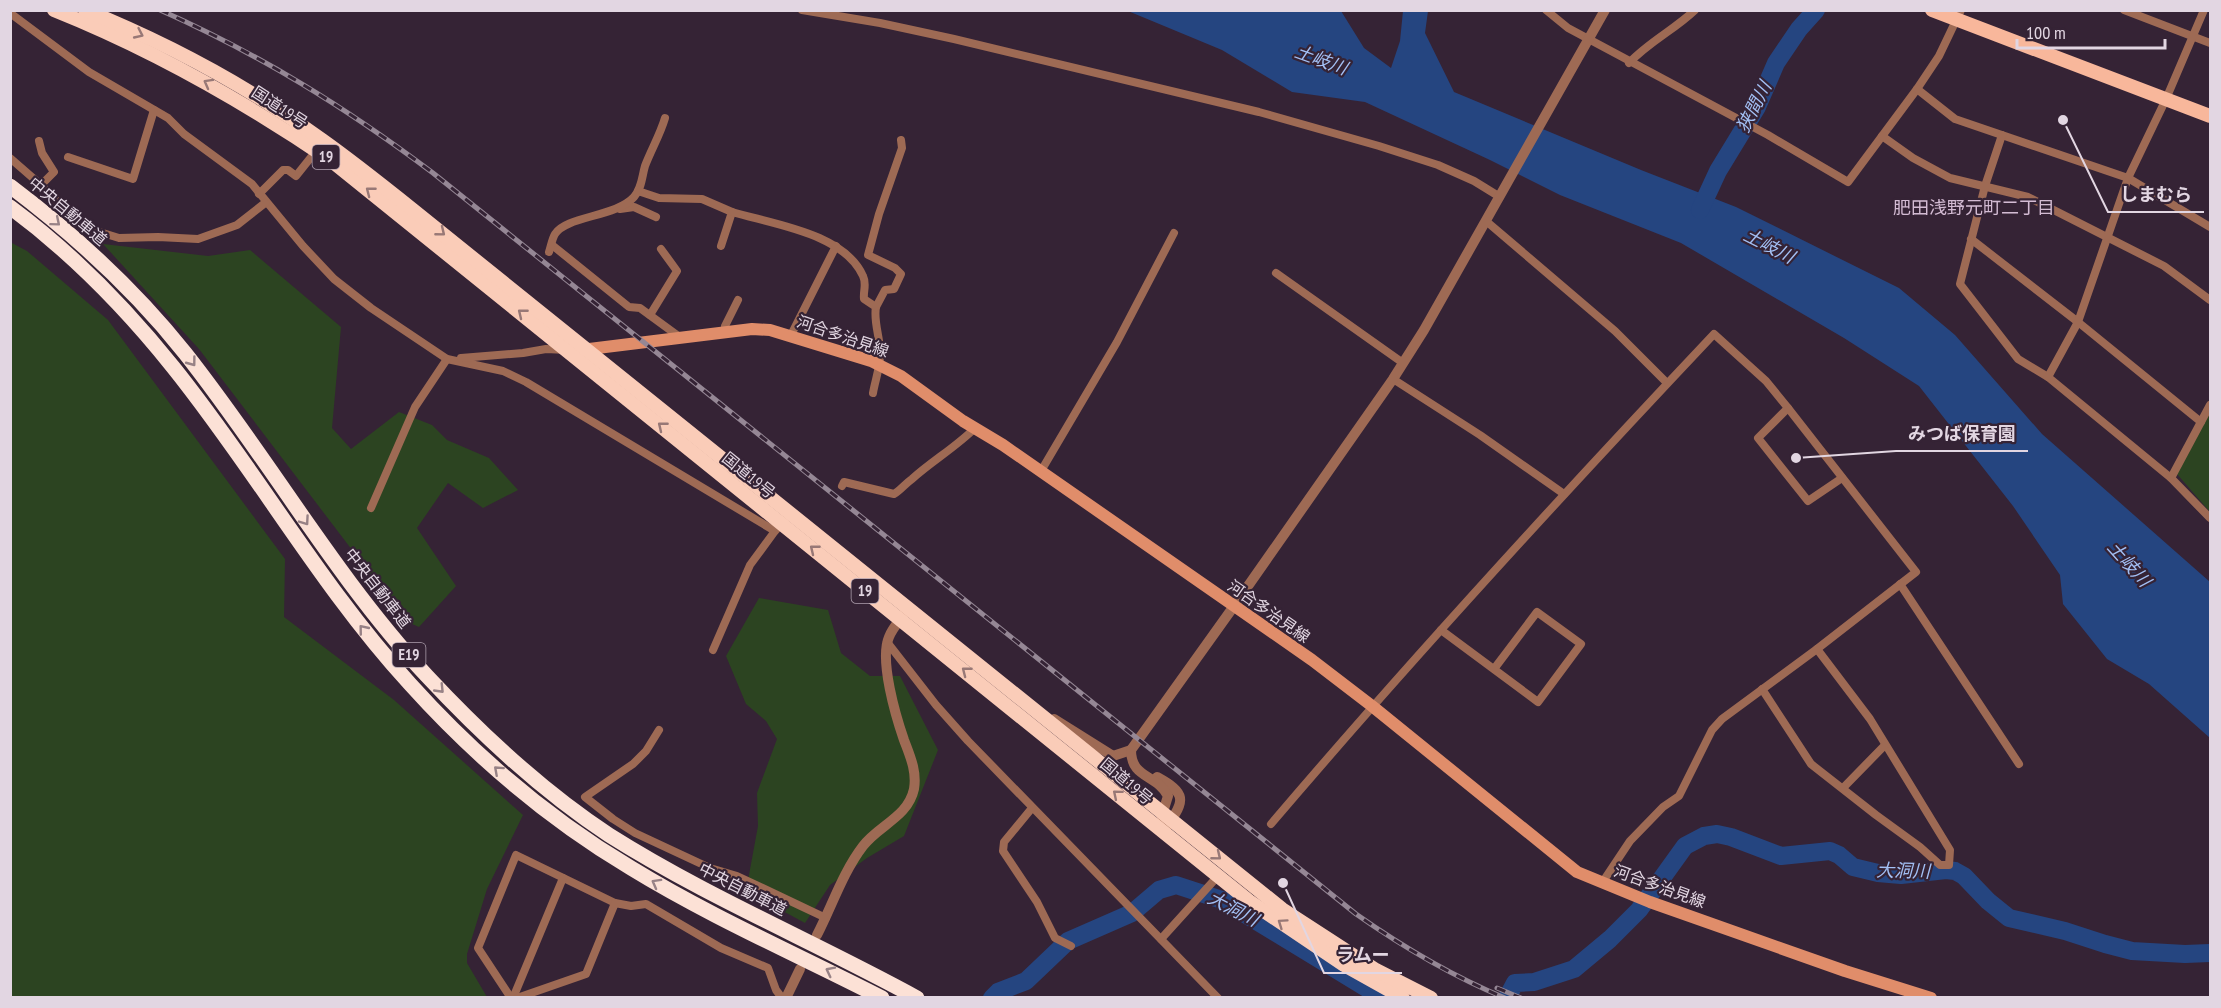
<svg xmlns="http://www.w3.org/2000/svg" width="2221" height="1008" viewBox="0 0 2221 1008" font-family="'PT Sans Narrow','Noto Sans JP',sans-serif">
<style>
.green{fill:#2c4421}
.water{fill:#254580}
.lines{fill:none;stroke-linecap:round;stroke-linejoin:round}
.river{stroke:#254580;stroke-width:18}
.minor{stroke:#9e6a54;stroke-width:8}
.tertiary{stroke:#9e6a54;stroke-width:10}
.secondary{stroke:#e08d6a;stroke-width:12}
.primary{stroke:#f8b79b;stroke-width:14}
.trunk{stroke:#faccb8;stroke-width:14}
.motorway{stroke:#fce1d6;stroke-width:15}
.rail-casing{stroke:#958795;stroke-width:5}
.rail{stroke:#352335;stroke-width:3;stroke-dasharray:9;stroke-linecap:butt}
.oneway{stroke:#987876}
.oneway2{stroke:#988286}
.labels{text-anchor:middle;stroke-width:4.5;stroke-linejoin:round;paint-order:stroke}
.shield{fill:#352335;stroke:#aea0ae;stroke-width:1.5}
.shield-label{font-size:15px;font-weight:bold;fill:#e2d6e2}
.street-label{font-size:16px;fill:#e2d6e2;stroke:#352335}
.water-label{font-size:18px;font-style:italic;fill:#a3c0f5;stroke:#352335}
.neighbourhood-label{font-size:18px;fill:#d3bbd3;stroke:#352335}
.leader{fill:none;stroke:#e2d6e2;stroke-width:2}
.callout-dot{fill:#e2d6e2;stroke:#352335;stroke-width:2}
.callout-label{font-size:18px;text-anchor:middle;font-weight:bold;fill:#e2d6e2;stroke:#352335;stroke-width:4.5;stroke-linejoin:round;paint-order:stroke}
</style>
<rect width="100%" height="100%" fill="#352335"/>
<!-- green -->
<g class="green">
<path d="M10 242 27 251 108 320 285 559 284 617 394 700 523 815 487 889 467 954V963L487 997H11Z"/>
<path d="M103 244 208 256 250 250 341 327 332 428 351 449 399 412 432 425 447 440 489 458 518 490 483 508 448 483 417 528 456 586 419 627 394 616 365 567 199 349Z"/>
<path d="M2210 413V512L2177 474Z"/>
<path d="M759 598 828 610 841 653 870 676H900L938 750 904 836 867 858 830 885 805 923 746 891 758 826 757 793 777 739 766 721 746 704 726 656Z"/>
</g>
<!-- water -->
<path class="water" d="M1128 11H1341L1364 48 1391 68 1400 41 1403 11H1428L1425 33 1454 92 1641 170 1736 207 1899 288 1955 335 2042 434 2210 582V738L2149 684 2107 659 2063 604 2060 575 2013 506 1919 386 1844 338 1681 243 1560 195 1490 160 1365 102 1292 92 1222 50Z"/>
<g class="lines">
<!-- river -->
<g class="river">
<path d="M1700 210 1718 171 1757 107 1776 63 1799 29 1816 10"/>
<path d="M992 998 998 992 1026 981 1068 941 1132 913 1159 890 1176 885 1222 900 1383 998"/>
<path d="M1507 998 1515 983 1534 982 1574 969 1610 939 1639 910 1685 846 1704 836 1717 834 1731 837 1781 856 1830 851 1839 855 1853 867 1878 873 1901 875 1946 870 1955 871 1964 876 1988 901 2009 918 2065 931 2105 944 2132 951 2185 954 2210 953"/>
</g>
<!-- minor -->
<g class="minor">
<path d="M802 10 880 23 954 39 1259 112 1379 146 1438 165 1474 181 1500 197"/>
<path d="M1546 10 1568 28 1768 135 1848 182 1917 89 1939 56 1961 10"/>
<path d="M2124 10 2210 43"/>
<path d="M10 13 89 72 168 118 184 134 252 184 303 246 334 279 371 308 447 359 503 371 526 382 775 531 785 521"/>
<path d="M1629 63C1650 41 1674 30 1695 10"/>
<path d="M1917 89 1955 119 2128 178 2210 227"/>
<path d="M2002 135 1985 186 1960 284 2018 359 2048 377 2171 478 2210 518"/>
<path d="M1882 136 1913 158 1950 178 2028 197 2164 266 2210 300"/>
<path d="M39 141 42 153 54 172 41 185"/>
<path d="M68 157 133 179 154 110"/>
<path d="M10 158 41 185 78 222 90 229 119 238 158 237 198 239 237 225 265 203"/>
<path d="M638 191 659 198 702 199 732 212 721 246"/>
<path d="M259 194 283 170H288L296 176 316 151"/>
<path d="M620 209 634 207 656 217"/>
<path d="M732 212C772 224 844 233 863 276 867 284 863 291 864 299L876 307C873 322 881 339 880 355 880 368 875 381 873 393"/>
<path d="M1486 221 1615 331 1667 383"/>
<path d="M1971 239 2078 322 2201 422"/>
<path d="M552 245 629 307 640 308 681 338"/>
<path d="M549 252C551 246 552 239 555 234 566 216 616 217 634 197 642 188 642 176 645 166 651 150 660 135 665 118"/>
<path d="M1276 273 1403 363"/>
<path d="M876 307 885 290 894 289 901 274 895 268 868 255 879 214 902 148 901 140"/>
<path d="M650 315 677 271 661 249"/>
<path d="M724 333 725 326 738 300"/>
<path d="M791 335 836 246"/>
<path d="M461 358 523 353 546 349 567 350"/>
<path d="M2048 377 2078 322 2128 178 2166 99 2204 10"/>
<path d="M1393 379 1480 435 1564 494"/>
<path d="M1788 408 1758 438 1808 501 1842 478"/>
<path d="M1041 471 1117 342 1174 233"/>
<path d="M2171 478 2210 405"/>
<path d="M842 486 844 482 894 494C901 490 905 484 912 479 932 461 956 447 975 428"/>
<path d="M371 508 415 407 447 359"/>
<path d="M1900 584 2019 764"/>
<path d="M1441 630 1538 702 1581 644 1537 612 1494 669"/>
<path d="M887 642 936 705 968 741 1218 998"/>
<path d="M713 650 750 565 775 531"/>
<path d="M1762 689 1811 764 1876 815 1920 847 1940 865H1949L1950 850 1870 719 1817 649"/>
<path d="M659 730 646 751 633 764 585 797 613 819 635 833 710 868 737 876 826 918"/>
<path d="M1843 788 1885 745"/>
<path d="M1032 808 1004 842 1003 851 1037 902 1055 938 1071 946"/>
<path d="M1271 824C1414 656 1563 494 1714 334L1766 381 1788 408 1916 572 1817 649 1722 719 1712 730 1679 796 1663 807 1630 841 1602 883"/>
<path d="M1161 939 1218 876"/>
<path d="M511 998 478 948 516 855 615 903"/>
<path d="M513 998 563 878"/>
<path d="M517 998 586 974 615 903 631 906 646 904 721 948 768 968 776 990 782 998"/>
</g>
<!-- tertiary -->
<g class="tertiary">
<path d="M1054 719 1113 756 1131 750"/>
<path d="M1157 777C1186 793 1186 800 1167 826"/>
<path d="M1162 820 1163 812 1168 796C1157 774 1131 779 1131 750L1234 606 1393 379 1424 330 1605 10"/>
<path d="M817 935C832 906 843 872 863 846 879 825 908 817 914 789 917 771 910 756 904 740 896 717 879 660 889 637 892 629 899 621 904 614"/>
<path d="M786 998 800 969"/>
</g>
<!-- secondary -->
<path class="secondary" d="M581 350 752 329 770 330 871 361 901 376 963 421 1003 445 1312 660 1372 706 1577 872 1650 902 1845 971 1931 998"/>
<!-- primary -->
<path class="primary" d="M1932 10 2210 116"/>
<!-- trunk -->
<g class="trunk">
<path d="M54 10C154 50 245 102 333 162L1249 901 1344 965 1403 998"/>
<path d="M85 10C169 44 249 87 322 140 353 162 383 186 413 210L1282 909 1376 970 1431 998"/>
</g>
<!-- motorway -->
<g class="motorway">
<path d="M10 186C75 235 135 290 185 353 269 459 335 577 427 676 482 735 542 791 609 835 707 897 815 942 917 998"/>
<path d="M10 207C72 253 125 307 173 367 256 470 321 587 410 684 474 755 549 819 631 868 711 917 798 955 882 998"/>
</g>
<defs>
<g id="rail">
<path d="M160 10C261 55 345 107 433 173L1356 914C1403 947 1452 976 1505 998"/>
<path d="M1497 988 1521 998"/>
</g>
</defs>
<!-- rail casing -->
<use href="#rail" class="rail-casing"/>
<!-- rail -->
<use href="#rail" class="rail"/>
</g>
<!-- one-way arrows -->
<defs><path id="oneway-chevron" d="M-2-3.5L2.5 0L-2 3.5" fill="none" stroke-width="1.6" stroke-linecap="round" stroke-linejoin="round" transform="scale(1.5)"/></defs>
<g class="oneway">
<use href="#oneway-chevron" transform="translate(139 34) rotate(25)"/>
<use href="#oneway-chevron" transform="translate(208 83) rotate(-151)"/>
<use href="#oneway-chevron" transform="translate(370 191) rotate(-142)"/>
<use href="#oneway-chevron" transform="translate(441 232) rotate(39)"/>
<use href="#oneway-chevron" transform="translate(522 313) rotate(-141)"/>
<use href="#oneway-chevron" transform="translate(662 426) rotate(-141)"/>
<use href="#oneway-chevron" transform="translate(814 549) rotate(-141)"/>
<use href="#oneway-chevron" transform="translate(966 671) rotate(-142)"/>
<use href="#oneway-chevron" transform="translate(1117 794) rotate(-140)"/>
<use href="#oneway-chevron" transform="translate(1217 856) rotate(39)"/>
<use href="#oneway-chevron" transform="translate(1282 923) rotate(-145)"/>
</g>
<g class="oneway2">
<use href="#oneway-chevron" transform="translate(56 222) rotate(40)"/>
<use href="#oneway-chevron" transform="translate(192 362) rotate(53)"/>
<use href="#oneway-chevron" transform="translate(305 521) rotate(55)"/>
<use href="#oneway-chevron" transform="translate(363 629) rotate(-129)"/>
<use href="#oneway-chevron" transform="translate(440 689) rotate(46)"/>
<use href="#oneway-chevron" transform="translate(498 770) rotate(-138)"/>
<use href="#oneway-chevron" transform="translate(656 883) rotate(-151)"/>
<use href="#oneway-chevron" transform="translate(830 971) rotate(-153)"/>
</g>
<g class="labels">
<!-- shield labels -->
<g class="shield">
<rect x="312.5" y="145" width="27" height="24" rx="4.5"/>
<rect x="851.5" y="579" width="27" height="24" rx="4.5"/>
<rect x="392.5" y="643" width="33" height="24" rx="4.5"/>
</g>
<g class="shield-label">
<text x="326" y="162">19</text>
<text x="865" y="596">19</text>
<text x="409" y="660">E19</text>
</g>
<!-- street labels -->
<g class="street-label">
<text transform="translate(280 107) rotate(33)" y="6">国道19号</text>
<text transform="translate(68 211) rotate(40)" y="6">中央自動車道</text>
<text transform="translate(843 336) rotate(19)" y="6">河合多治見線</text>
<text transform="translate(749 475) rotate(39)" y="6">国道19号</text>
<text transform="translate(378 588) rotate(52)" y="6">中央自動車道</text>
<text transform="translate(1269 611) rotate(35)" y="6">河合多治見線</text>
<text transform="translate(1127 781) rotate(40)" y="6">国道19号</text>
<text transform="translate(1660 886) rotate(20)" y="6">河合多治見線</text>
<text transform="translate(743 889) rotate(27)" y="6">中央自動車道</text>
</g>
<!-- water labels -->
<g class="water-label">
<text transform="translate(1321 60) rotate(20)" y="6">土岐川</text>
<text transform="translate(1754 107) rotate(-63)" y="6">狭間川</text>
<text transform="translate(1769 246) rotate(27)" y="6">土岐川</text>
<text transform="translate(2129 564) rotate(48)" y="6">土岐川</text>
<text transform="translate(1903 871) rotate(1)" y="6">大洞川</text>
<text transform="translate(1233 909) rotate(27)" y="6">大洞川</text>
</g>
<!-- neighbourhood labels -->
<g class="neighbourhood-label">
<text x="1974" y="214">肥田浅野元町二丁目</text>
</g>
</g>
<!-- callouts -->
<path class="leader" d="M2063 120L2108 212H2204M1796 458L1896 451H2028M1283 883L1324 973H1402"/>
<g class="callout-dot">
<circle cx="2063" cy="120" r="6"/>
<circle cx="1796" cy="458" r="6"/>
<circle cx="1283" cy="883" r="6"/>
</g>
<g class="callout-label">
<text x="2156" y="201">しまむら</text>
<text x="1962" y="440">みつば保育園</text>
<text x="1363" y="961">ラムー</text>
</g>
<!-- border -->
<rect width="2221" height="1008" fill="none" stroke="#e2d6e2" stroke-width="24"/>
<!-- scale -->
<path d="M2017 39v9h148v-9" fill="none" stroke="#e2d6e2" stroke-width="3"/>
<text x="2026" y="39" font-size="18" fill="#e2d6e2" stroke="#352335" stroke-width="4.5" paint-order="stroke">100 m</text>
</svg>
